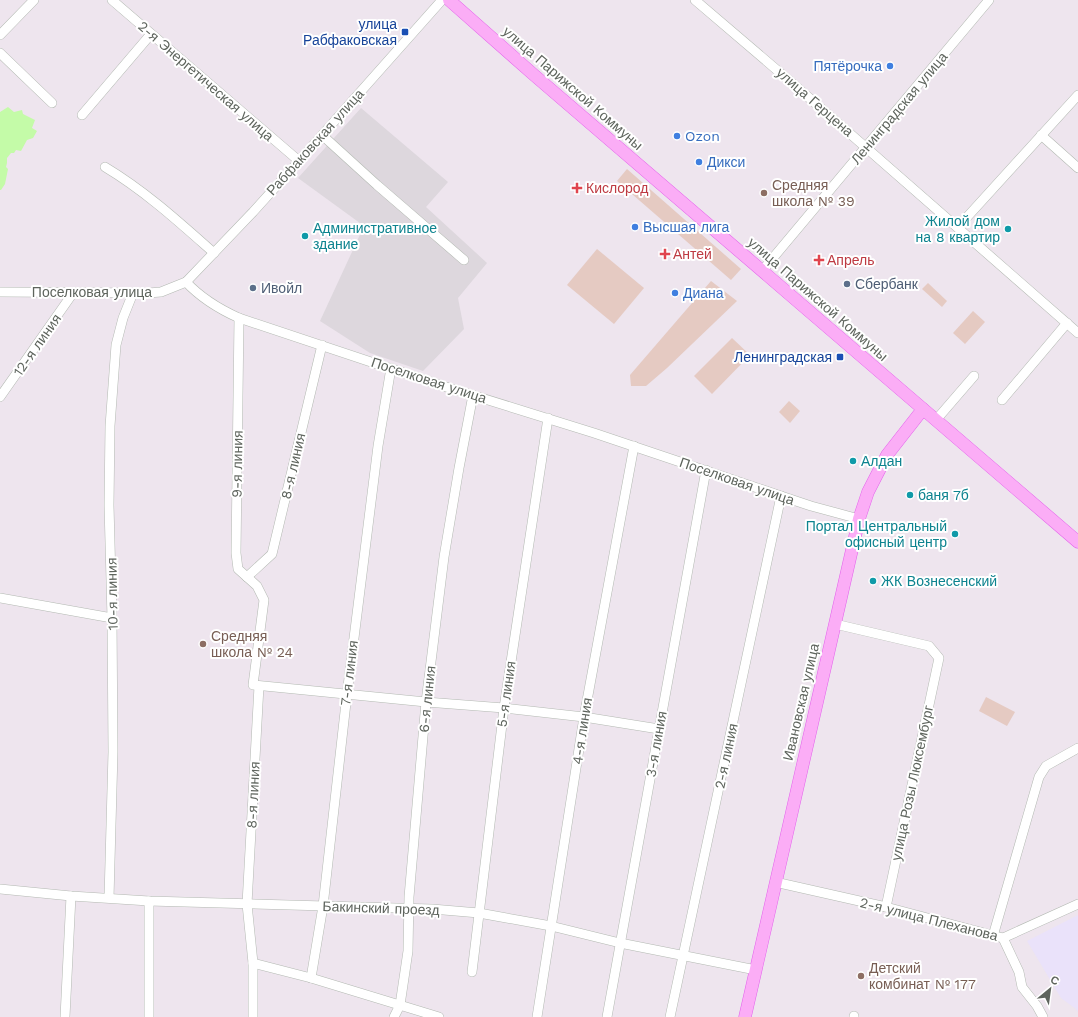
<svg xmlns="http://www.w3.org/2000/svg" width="1078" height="1017" viewBox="0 0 1078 1017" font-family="'Work Sans',sans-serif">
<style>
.industrial{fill:#ddd7dd}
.medical{fill:#eae2fa}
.green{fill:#e5cac2}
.water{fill:#c4fba8}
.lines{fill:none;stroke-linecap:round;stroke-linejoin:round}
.minor-casing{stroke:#b3b9b2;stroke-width:10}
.major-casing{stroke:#e361eb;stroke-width:13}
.minor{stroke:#fff;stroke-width:9}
.major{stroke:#fbadf6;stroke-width:12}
.transit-dot{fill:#1a4fb4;stroke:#fff;stroke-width:1.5}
.shop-dot{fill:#3f7fe0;stroke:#fff;stroke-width:1.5}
.health-dot{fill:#e0444e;stroke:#fff;stroke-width:1.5}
.education-dot{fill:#8d6e63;stroke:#fff;stroke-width:1.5}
.culture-dot{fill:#0f9aa8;stroke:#fff;stroke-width:1.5}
.service-dot{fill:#5c6f8a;stroke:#fff;stroke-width:1.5}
.labels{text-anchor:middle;stroke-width:4;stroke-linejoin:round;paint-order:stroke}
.transit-label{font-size:14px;fill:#164399;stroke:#fff;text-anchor:end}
.shop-label{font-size:14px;fill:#366cbe;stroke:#fff;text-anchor:start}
.street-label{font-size:14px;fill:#5e645d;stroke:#fff}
.education-label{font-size:14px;fill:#785e54;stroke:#fff;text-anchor:start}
.health-label{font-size:14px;fill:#be3a42;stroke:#fff;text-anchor:start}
.culture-label{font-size:14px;fill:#0d838f;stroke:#fff;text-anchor:start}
.service-label{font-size:14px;fill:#4e5e75;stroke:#fff;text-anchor:start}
</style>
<rect width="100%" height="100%" fill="#eee5ee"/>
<!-- industrial -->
<path class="industrial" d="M361 108 448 182 426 207 487 263 458 298 464 329 423 371 370 353 320 321 364 226 298 178Z"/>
<!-- medical -->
<path class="medical" d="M1078 915V1012L1076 1009 1061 998 1027 941Z"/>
<!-- green -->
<g class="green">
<path d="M627 169 741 269 731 280 617 181Z"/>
<path d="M597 249 644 288 614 324 567 285Z"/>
<path d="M711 281 737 301 667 368 646 386H631L630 375Z"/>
<path d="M928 283 947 301 942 307 922 289Z"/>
<path d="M973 311 985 322 965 344 953 333Z"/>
<path d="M732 338 750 355 712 394 694 376Z"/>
<path d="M789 401 800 411 790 423 779 412Z"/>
<path d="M986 697 1015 712 1007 726 979 711Z"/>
</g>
<!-- water -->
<path class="water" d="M8 107 14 112 22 110 23 114 35 120 32 128 37 131 33 138 27 140 21 151 16 150 14 153H11L7 158V163L6 167 8 169 5 184 1 190H0V112Z"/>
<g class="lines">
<defs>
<g id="minor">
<path d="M112 0 299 161"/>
<path d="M695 0 791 82 1078 333"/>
<path d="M0 35 34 0"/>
<path d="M0 53 52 103"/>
<path d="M82 115 151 34"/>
<path d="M322 135 377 185 464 260"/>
<path d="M1041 135 1078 168"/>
<path d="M105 167C145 191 179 222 214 253"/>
<path d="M958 227 1078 95"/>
<path d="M762 271 989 0"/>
<path d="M186 282C201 298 219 309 239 318L443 386 594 433 781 496 811 506 859 519"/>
<path d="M0 292 148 293 161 292 186 282 253 212 299 161 442 0"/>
<path d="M239 318 236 553 238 569 257 586 264 600 253 685 426 702 504 708 584 717 659 729"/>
<path d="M0 397 73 293"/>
<path d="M1002 400 1067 323"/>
<path d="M936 420 974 376"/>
<path d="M247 577 272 554 322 345"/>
<path d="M0 598 112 618"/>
<path d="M835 624 929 646 939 658 886 907"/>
<path d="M775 882 886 907 1003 938 1078 904"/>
<path d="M0 889 71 896 149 901 432 909 479 913 551 926 620 943 756 970"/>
<path d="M109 898 113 752 112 618 109 505 110 426 116 345 123 318 133 293"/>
<path d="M993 936 1039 777 1046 766 1078 748"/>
<path d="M1003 938 1019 972 1022 987 1037 1006 1043 1017"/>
<path d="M253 963 311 978 439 1017"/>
<path d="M472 972 504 708 548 418"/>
<path d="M311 978 323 906 347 694 378 446 391 368"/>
<path d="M65 1017 71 896"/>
<path d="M149 1017V901"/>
<path d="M253 1017V963L247 904 259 686"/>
<path d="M394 1017 400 1005 408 951 409 897 426 702 444 557 459 468 473 395"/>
<path d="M537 1017 584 717 634 446"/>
<path d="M607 1017 706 470"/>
<path d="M670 1017 781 496"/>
<path d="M854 1017V1016"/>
</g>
<g id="major">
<path d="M449 0 534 75 1078 542"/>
<path d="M745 1017 859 519 868 492 887 455 923 409"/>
</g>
</defs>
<!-- minor casing -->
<use href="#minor" class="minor-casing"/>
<!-- major casing -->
<use href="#major" class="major-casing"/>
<!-- minor -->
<use href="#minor" class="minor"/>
<!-- major -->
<use href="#major" class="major"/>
</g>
<!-- markers -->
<g class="transit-dot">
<rect x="401" y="28" width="8" height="8" rx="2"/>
<rect x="836" y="353" width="8" height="8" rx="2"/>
</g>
<g class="shop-dot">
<circle cx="890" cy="66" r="4"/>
<circle cx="677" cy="136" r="4"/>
<circle cx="699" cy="162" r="4"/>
<circle cx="635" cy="227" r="4"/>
<circle cx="675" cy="293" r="4"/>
</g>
<g class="health-dot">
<path d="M575 182h4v4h4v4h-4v4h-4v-4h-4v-4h4z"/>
<path d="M663 248h4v4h4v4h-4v4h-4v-4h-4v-4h4z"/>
<path d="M817 254h4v4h4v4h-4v4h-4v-4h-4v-4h4z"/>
</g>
<g class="education-dot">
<circle cx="764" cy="193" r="4"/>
<circle cx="203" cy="644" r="4"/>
<circle cx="861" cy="976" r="4"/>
</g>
<g class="culture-dot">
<circle cx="1008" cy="229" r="4"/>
<circle cx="305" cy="236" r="4"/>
<circle cx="853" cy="461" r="4"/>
<circle cx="910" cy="495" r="4"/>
<circle cx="955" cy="534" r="4"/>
<circle cx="873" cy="581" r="4"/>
</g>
<g class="service-dot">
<circle cx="847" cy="284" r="4"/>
<circle cx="253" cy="288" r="4"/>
</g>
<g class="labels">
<!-- transit labels -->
<g class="transit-label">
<text x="397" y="29">улица<tspan x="397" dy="16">Рабфаковская</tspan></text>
<text x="832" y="362">Ленинградская</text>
</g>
<!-- shop labels -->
<g class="shop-label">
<text x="882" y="71" text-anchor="end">Пятёрочка</text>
<text x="685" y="141">Ozon</text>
<text x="707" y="167">Дикси</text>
<text x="643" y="232">Высшая лига</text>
<text x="683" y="298">Диана</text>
</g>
<!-- street labels -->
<g class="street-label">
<text transform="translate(206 81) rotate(41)" y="5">2-я Энергетическая улица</text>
<text transform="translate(573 88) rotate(41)" y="5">улица Парижской Коммуны</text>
<text transform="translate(815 102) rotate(41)" y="5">улица Герцена</text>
<text transform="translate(899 108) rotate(-50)" y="5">Ленинградская улица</text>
<text transform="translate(315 142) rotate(-48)" y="5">Рабфаковская улица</text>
<text x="92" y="297">Поселковая улица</text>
<text transform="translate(818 299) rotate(41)" y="5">улица Парижской Коммуны</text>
<text transform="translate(37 345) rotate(-55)" y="5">12-я линия</text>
<text transform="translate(429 380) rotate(18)" y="5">Поселковая улица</text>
<text transform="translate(237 464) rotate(-89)" y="5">9-я линия</text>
<text transform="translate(293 466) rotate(-77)" y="5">8-я линия</text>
<text transform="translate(737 481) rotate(19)" y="5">Поселковая улица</text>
<text transform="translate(112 594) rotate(-91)" y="5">10-я линия</text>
<text transform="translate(349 673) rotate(-83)" y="5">7-я линия</text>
<text transform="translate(506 694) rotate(-82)" y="5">5-я линия</text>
<text transform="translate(427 699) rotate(-84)" y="5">6-я линия</text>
<text transform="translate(801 702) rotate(-77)" y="5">Ивановская улица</text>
<text transform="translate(582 731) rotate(-81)" y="5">4-я линия</text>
<text transform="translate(656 744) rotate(-80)" y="5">3-я линия</text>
<text transform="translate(726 756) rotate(-78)" y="5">2-я линия</text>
<text transform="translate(912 783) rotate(-78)" y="5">улица Розы Люксембург</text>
<text transform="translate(253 795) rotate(-87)" y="5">8-я линия</text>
<text transform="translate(381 908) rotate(2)" y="5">Бакинский проезд</text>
<text transform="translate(929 919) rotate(14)" y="5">2-я улица Плеханова</text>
</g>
<!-- education labels -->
<g class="education-label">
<text x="772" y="190">Средняя<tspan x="772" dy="16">школа № 39</tspan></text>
<text x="211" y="641">Средняя<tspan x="211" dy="16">школа № 24</tspan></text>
<text x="869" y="973">Детский<tspan x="869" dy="16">комбинат № 177</tspan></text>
</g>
<!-- health labels -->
<g class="health-label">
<text x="586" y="193">Кислород</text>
<text x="673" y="259">Антей</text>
<text x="827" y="265">Апрель</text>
</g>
<!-- culture labels -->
<g class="culture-label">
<text x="1000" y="226" text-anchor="end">Жилой дом<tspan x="1000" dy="16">на 8 квартир</tspan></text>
<text x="313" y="233">Административное<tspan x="313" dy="16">здание</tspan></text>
<text x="861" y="466">Алдан</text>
<text x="918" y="500">баня 7б</text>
<text x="947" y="531" text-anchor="end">Портал Центральный<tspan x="947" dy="16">офисный центр</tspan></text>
<text x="881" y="586">ЖК Вознесенский</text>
</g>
<!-- service labels -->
<g class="service-label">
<text x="855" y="289">Сбербанк</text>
<text x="261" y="293">Ивойл</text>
</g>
</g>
<!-- north arrow -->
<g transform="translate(1050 989) rotate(29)" stroke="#ffffff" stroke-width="3" paint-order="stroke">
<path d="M0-3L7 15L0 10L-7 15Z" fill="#5e645d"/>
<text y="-6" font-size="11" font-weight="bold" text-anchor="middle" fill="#5e645d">С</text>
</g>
</svg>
